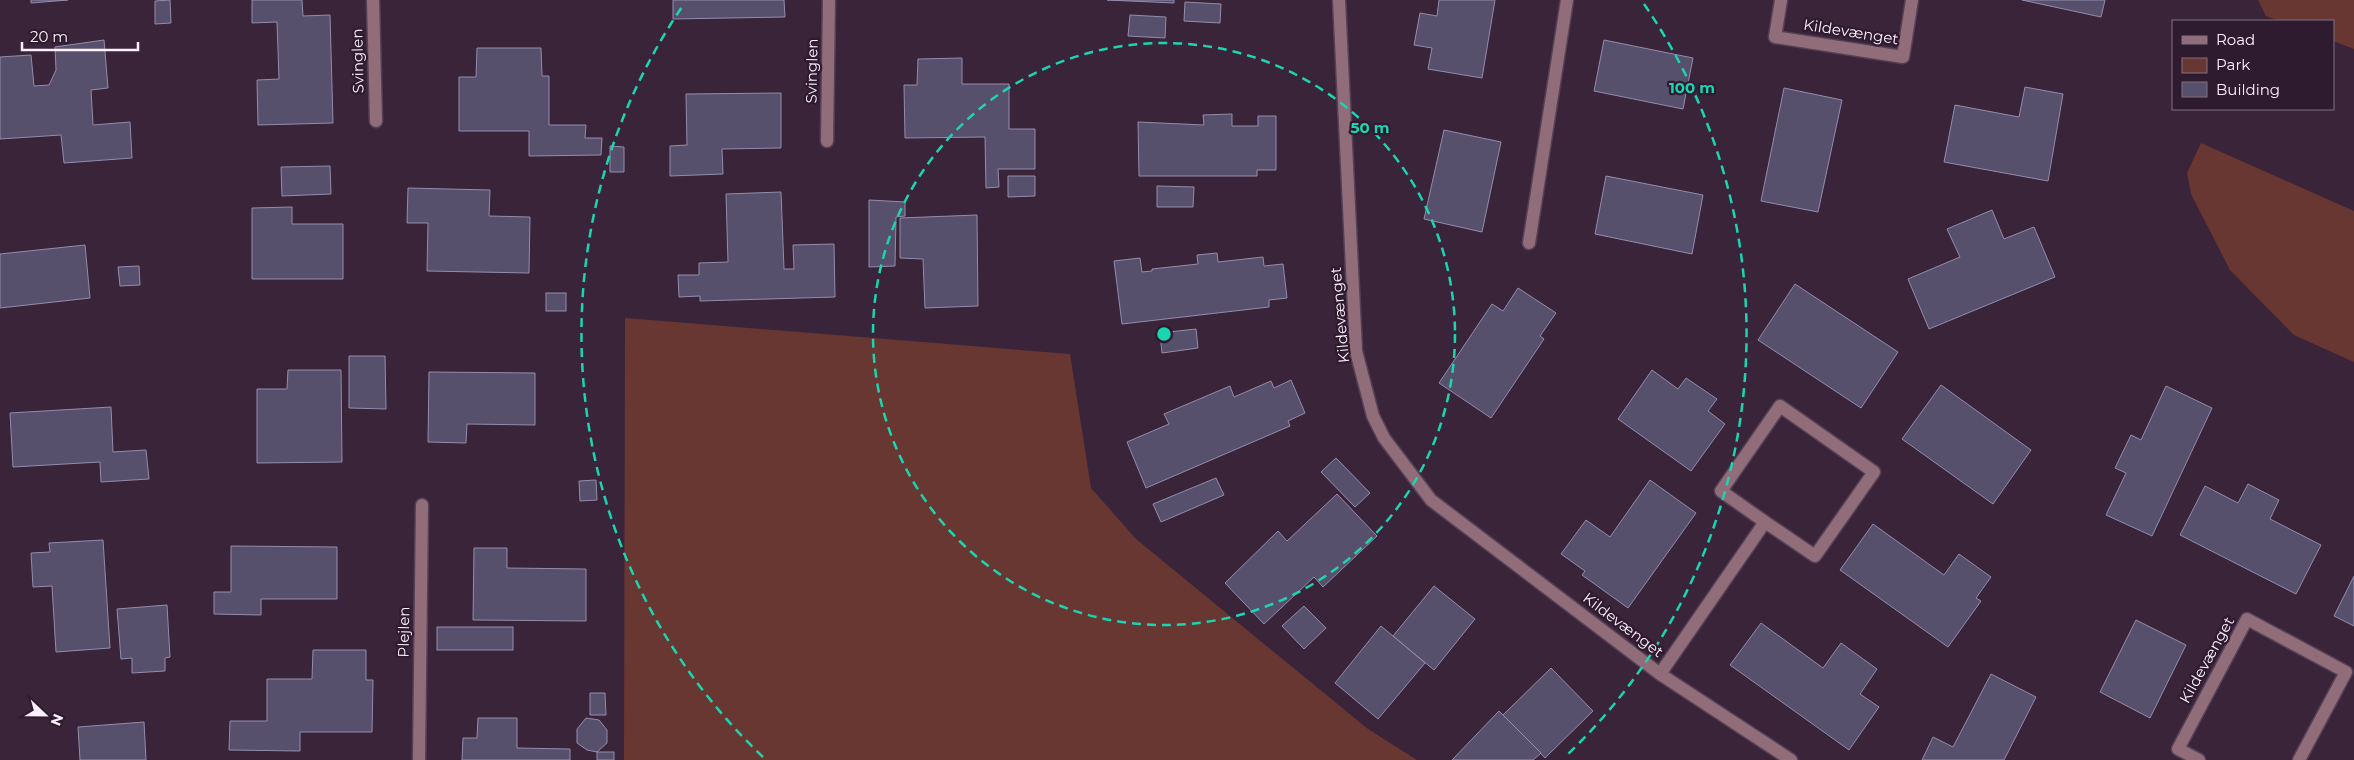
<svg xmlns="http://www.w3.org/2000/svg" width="2354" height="760" viewBox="0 0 2354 760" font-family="Montserrat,sans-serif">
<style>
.green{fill:#683731}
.building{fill:#57506d;stroke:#948cac}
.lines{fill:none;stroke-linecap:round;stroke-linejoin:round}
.minor-casing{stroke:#554155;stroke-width:15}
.minor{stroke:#906d79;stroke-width:12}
.ring{fill:none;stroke:#1bd5b1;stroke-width:2.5;stroke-dasharray:9 6}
.labels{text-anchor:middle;stroke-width:4.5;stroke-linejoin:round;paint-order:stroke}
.street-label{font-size:15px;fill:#fef0fd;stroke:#2f1b2f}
.centre{fill:#1bd5b1;stroke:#2f1b2f;stroke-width:2.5}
.ring-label{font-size:15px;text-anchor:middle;font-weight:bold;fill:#1bd5b1;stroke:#2f1b2f;stroke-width:4.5;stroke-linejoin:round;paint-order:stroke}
</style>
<rect width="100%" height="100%" fill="#3a243a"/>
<!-- green -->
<g class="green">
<path d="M2258 0H2354V49L2333 41V21H2279L2266 16Z"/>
<path d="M2201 143 2354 211V362L2294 335 2230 270 2191 194 2187 173Z"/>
<path d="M625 318 1070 354 1091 488 1136 539 1368 729 1417 760H624Z"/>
</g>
<!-- building -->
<g class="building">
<path d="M31 0H68L31 3Z"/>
<path d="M170 0 171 23 155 24V1Z"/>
<path d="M252 0H302L303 16 330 15 333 123 258 125 257 80 279 79 277 22 252 23Z"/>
<path d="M673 0H784L785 17 673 19Z"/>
<path d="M1107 0H1174V3Z"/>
<path d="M1439 0H1495L1482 78 1428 69 1432 48 1414 45 1420 13 1437 16Z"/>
<path d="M2022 0H2105L2101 17Z"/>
<path d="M1185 2 1221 4 1220 23 1184 21Z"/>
<path d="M1130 15 1166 17 1165 38 1128 36Z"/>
<path d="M104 40 108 88 91 90 93 125 130 122 132 158 64 163 61 135 0 139V57L31 55 34 86 49 85 56 70 55 47Z"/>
<path d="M1604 40 1693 58 1683 109 1594 91Z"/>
<path d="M477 48H541L542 76H549V125H586L585 138H602L601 155 529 156V131H459V77H476Z"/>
<path d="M962 58V84H1009V129H1035V169H998L999 187 986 188 985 137 905 138 904 85H917L918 59Z"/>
<path d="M2025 87 2063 94 2048 181 1944 162 1955 105 2019 117Z"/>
<path d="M1784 88 1842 100 1818 212 1761 201Z"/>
<path d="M781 93V148L722 149 723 174 670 176V146L687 145 686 94Z"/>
<path d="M1232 114V126H1258V116H1276V170H1257V176H1139L1138 122 1204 125 1203 115Z"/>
<path d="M1444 130 1501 142 1482 232 1424 219Z"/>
<path d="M610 146 624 147V172H610Z"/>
<path d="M330 166 331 194 282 196 281 167Z"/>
<path d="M1008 176H1035V196L1008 197Z"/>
<path d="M1606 176 1703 195 1692 254 1595 234Z"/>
<path d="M1157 186 1194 187 1193 207H1157Z"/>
<path d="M408 188 490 190 489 216 530 217 529 273 427 271 428 223H407Z"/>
<path d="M781 192 784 269H794L793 245 834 244 835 297 700 301V296L679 297 678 275H699V263L728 262 726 194Z"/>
<path d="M869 200 905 202V216L896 217 895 266 869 267Z"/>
<path d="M292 207V224H343V279H252V208Z"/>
<path d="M1992 210 2004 239 2034 227 2055 277 1929 329 1908 279 1960 257 1947 229Z"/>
<path d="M977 215 978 306 925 308 923 259 900 258V218Z"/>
<path d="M85 245 90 298 0 308V254Z"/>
<path d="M1217 253 1218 262 1263 257 1264 266 1283 264 1287 298 1269 300V307L1122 324 1114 261 1140 258 1142 272 1152 271V269L1198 264 1197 255Z"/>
<path d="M139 266 140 285 120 286 118 267Z"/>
<path d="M1795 284 1898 352 1861 408 1758 340Z"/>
<path d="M1518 288 1556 313 1540 336 1544 339 1491 418 1439 383 1492 304 1503 311Z"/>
<rect x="546" y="293" width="20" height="18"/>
<path d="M1196 329 1198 348 1162 353 1160 333Z"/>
<path d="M349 356H385L386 409 349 408Z"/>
<path d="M288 370H341L342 462 257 463V389H287Z"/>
<path d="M1652 370 1678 389 1686 378 1717 399 1708 411 1725 424 1691 471 1618 419Z"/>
<path d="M429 372 535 373V425L467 424 466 443 428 442Z"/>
<path d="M1291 380 1305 413 1288 421 1290 426 1146 488 1127 442 1169 424 1164 414 1230 386 1234 397 1271 381 1274 388Z"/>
<path d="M1941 385 2031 450 1993 504 1902 439Z"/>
<path d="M2166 386 2212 408 2152 536 2106 515 2126 473 2115 468 2131 435 2141 440Z"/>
<path d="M111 407 113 452 146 450 149 479 101 482 100 462 13 467 10 413Z"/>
<path d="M1336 458 1370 493 1355 507 1321 472Z"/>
<path d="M1216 478 1224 495 1161 522 1153 504Z"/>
<path d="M596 480 597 500 580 501 579 481Z"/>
<path d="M1650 480 1696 513 1628 608 1582 575 1585 571 1561 554 1586 520 1610 537Z"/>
<path d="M2248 484 2279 500 2270 519 2321 545 2296 594 2180 535 2205 486 2238 503Z"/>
<path d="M1337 494 1377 536 1323 587 1314 577 1264 624 1225 583 1278 531 1287 541Z"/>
<path d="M1873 524 1944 575 1959 554 1991 577 1976 598 1981 601 1948 647 1840 570Z"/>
<path d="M103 540 110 648 56 652 52 586 33 587 31 553 50 552 49 543Z"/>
<path d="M231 546 337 547V599H261V615L214 614V592H231Z"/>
<path d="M474 548H507V568L586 569V621L473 620Z"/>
<path d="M2354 576V626L2334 616Z"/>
<path d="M1434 586 1475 619 1434 670 1393 636Z"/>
<path d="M167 605 170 657 165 658V671L132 673V658L121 659 117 609Z"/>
<path d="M1304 606 1326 628 1304 649 1282 626Z"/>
<path d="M2136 620 2186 645 2150 718 2100 692Z"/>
<path d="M1761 623 1823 668 1841 643 1877 669 1860 694 1879 707 1849 750 1730 665Z"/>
<path d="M1381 626 1425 663 1378 719 1335 683Z"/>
<rect x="437" y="627" width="76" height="23"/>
<path d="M313 650H366V680H373L372 732H300V751L229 750 230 721H267V679H312Z"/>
<path d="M1551 668 1593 711 1545 758 1503 715Z"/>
<path d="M1991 674 2036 697 2004 760H1922L1933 737 1953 747Z"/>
<path d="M590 693H605L606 715H590Z"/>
<path d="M1499 711 1541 753 1533 760H1452Z"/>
<path d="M478 718H517V748L570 749V760H462L463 738H477Z"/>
<path d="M586 718 599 720 607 730V743L597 752 587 750 577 743V729Z"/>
<path d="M144 722 146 760H80L78 727Z"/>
<rect x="597" y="752" width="17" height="8"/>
</g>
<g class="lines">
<defs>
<g id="minor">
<path d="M373 0 376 121"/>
<path d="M1339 0 1356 351 1373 416 1384 438 1431 500 1660 674 1791 760"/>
<path d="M1781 0 1775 37 1903 57 1912 0"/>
<path d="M827 141 829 0"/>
<path d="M1529 243 1567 0"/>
<path d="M1660 674 1765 522 1815 556 1874 472 1780 406 1721 491 1765 522"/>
<path d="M419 760 422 505"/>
<path d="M2199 760 2178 749 2247 619 2346 672 2299 760"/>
</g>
</defs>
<!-- minor casing -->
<use href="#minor" class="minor-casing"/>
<!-- minor -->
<use href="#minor" class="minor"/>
</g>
<!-- distance rings -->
<g class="ring">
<circle cx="1164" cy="334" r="291"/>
<path d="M763 757A583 583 0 0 1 684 4M1644 4A583 583 0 0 1 1565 757"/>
</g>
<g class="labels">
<!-- street labels -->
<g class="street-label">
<text transform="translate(1851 32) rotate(9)" y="5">Kildevænget</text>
<text transform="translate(358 61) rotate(-91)" y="5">Svinglen</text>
<text transform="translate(812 71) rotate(-89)" y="5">Svinglen</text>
<text transform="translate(1340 315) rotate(-95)" y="5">Kildevænget</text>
<text transform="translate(1623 625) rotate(37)" y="5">Kildevænget</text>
<text transform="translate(404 632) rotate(-89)" y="5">Plejlen</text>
<text transform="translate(2207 660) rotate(-61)" y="5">Kildevænget</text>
</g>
</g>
<circle cx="1164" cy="334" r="8" class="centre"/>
<g class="ring-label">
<text x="1692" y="93">100 m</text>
<text x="1370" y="133">50 m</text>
</g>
<!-- legend -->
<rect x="2172" y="20" width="162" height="90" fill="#2f1b2f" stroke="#827081"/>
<rect x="2182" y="36" width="25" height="8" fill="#906d79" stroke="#827081"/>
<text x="2216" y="45" font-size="15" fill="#fef0fd">Road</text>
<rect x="2182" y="58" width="25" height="15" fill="#683731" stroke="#827081"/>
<text x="2216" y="70" font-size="15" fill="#fef0fd">Park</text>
<rect x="2182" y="82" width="25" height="15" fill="#57506d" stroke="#827081"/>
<text x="2216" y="95" font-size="15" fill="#fef0fd">Building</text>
<!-- north arrow -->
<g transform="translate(45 715) rotate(112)" stroke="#2f1b2f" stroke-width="4" paint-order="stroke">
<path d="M0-4L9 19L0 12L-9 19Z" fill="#fef0fd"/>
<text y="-8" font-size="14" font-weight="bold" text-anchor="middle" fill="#fef0fd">N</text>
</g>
<!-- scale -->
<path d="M22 42v8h116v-8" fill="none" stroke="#fef0fd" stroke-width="2.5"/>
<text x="30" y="42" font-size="15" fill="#fef0fd" stroke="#2f1b2f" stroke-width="4" paint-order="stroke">20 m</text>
</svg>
